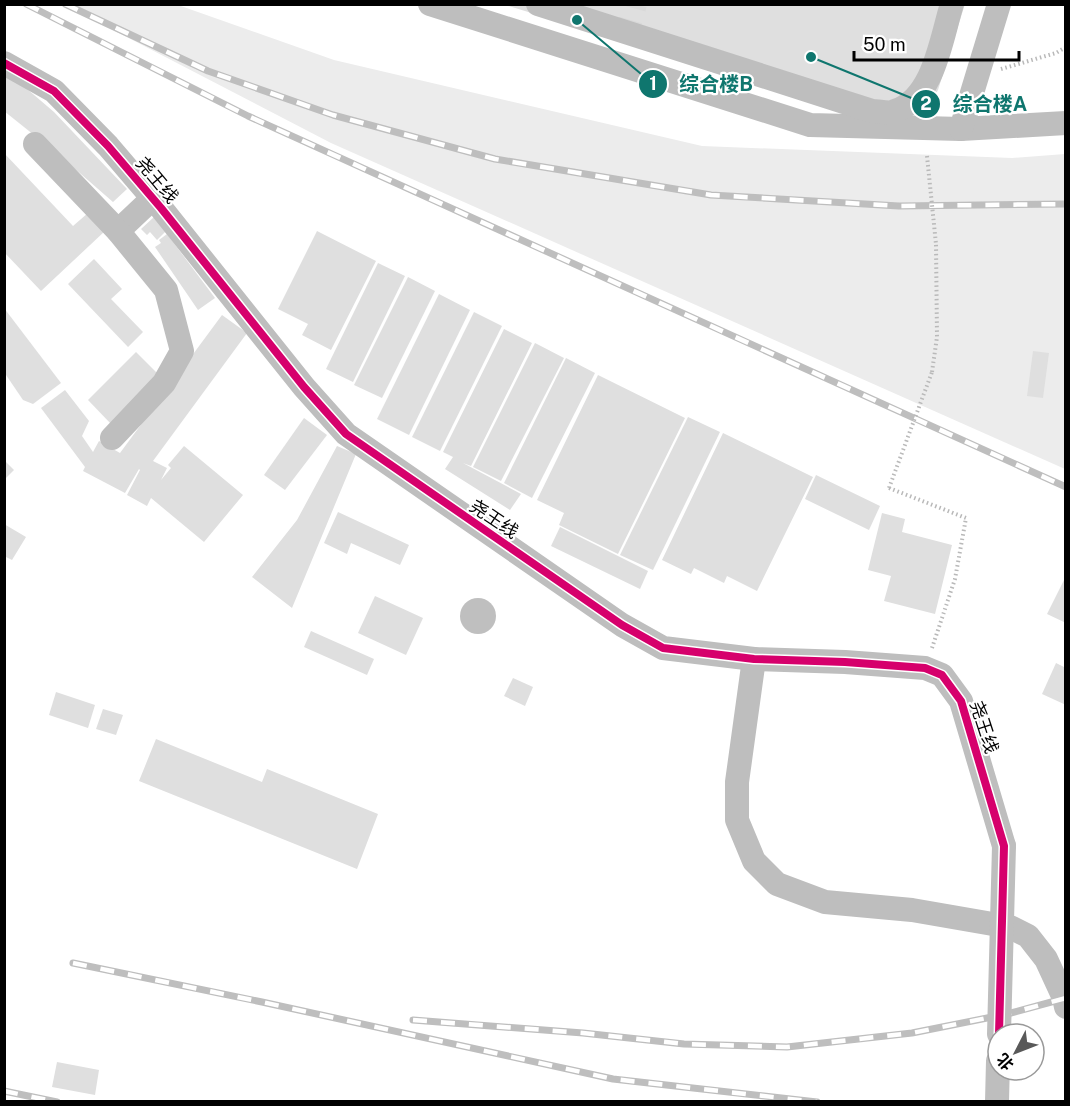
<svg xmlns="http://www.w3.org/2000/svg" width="1070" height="1106" viewBox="0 0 1070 1106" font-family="'Public Sans','Noto Sans SC',sans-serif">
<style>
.green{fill:#ececec}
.water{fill:#bfbfbf}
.building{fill:#dfdfdf}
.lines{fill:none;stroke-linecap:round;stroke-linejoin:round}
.minor-tunnel{stroke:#d9d9d9;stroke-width:24;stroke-dasharray:24 12;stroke-linecap:butt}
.path{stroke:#b9b9b9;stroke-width:4;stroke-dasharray:1.5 3;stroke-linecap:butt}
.minor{stroke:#bebebe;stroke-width:24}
.rail-casing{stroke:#bebebe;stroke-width:7}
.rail{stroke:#fff;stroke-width:4.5;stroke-dasharray:14;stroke-linecap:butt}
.path-bridge{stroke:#b9b9b9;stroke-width:4;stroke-dasharray:1.5 3;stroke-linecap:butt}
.minor-bridge{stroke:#bebebe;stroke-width:24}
.cycleway-casing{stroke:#fff;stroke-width:11}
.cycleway{stroke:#d6006c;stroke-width:8}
.labels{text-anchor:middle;stroke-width:4.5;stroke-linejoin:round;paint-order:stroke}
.street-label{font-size:18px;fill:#000;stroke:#fff}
.leader{fill:none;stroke:#0f766e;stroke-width:2}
.callout-dot{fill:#0f766e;stroke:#fff;stroke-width:2}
.mark-label{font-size:18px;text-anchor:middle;font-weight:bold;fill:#fff}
.callout-label{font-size:20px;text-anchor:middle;font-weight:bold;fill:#0f766e;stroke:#fff;stroke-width:4.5;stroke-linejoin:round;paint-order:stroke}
</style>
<rect width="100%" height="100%" fill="#fff"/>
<!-- green -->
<path class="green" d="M65 5H178L334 60 702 146 1012 158 1065 154V469L331 143Z"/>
<!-- water -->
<circle class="water" cx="478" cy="616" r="18"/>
<!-- building -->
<g class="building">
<path d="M502 4H965L938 90 930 104 916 116 890 124Z"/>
<path d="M4 75 20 83 54 112 127 189 113 202 35 134 34 135 4 111Z"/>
<path d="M4 153 73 226 88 213 105 231 41 291 4 252Z"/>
<path d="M154 217 167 230 157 240 150 232 147 235 141 229Z"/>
<path d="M317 231 376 261 331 350 302 335 308 324 278 309Z"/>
<path d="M167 234 215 298 198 310 155 247 161 243 159 240Z"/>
<path d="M94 259 122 289 111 299 143 332 128 347 68 284Z"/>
<path d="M378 263 405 276 353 382 326 369Z"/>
<path d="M408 277 435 291 382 398 354 385Z"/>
<path d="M439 294 470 310 409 435 377 419Z"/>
<path d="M4 308 61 383 33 404 23 400 4 372Z"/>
<path d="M474 312 502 326 440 451 412 437Z"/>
<path d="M222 315 247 333 153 461 167 468 161 480 171 468 168 465 184 446 243 495 204 542 151 498 147 506 127 495 140 470 139 469 125 493 83 471 85 467 41 408 65 390 89 421 82 436 93 452 99 441 120 453Z"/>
<path d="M504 329 532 343 471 466 463 463 521 494 510 510 445 469 453 457 443 452Z"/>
<path d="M535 343 564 358 501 481 473 467Z"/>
<path d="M1033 351 1049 353 1043 398 1027 396Z"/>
<path d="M136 352 161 377 112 425 88 400Z"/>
<path d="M566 358 595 373 532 498 504 483Z"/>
<path d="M598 375 685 418 618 554 559 525 564 513 537 500Z"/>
<path d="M688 417 720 432 653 570 620 555Z"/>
<path d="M304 418 327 435 285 490 264 475Z"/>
<path d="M723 433 813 477 757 591 727 576 724 583 694 568 691 574 662 560Z"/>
<path d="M337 446 356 454 292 608 252 577 297 520Z"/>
<path d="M4 460 14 470 4 480Z"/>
<path d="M816 475 880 506 869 530 805 499Z"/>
<path d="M338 512 409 545 400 565 351 543 347 554 324 543Z"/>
<path d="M882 513 905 519 902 532 952 545 935 614 884 601 891 576 868 570Z"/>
<path d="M4 524 26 537 12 560 4 556Z"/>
<path d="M560 527 648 571 640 589 551 546Z"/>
<path d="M1066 576V623L1047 614Z"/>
<path d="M375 596 423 618 406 655 358 633Z"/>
<path d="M311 631 374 659 367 675 304 647Z"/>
<path d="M1056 663 1066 668V705L1042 694Z"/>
<path d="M513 678 533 687 525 706 504 696Z"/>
<path d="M56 692 95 705 88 728 49 715Z"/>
<path d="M103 709 123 715 116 735 96 729Z"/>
<path d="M156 739 262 782 267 769 378 814 357 869 139 781Z"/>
<path d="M57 1062 99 1070 95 1095 52 1087Z"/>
</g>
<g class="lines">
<!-- minor-tunnel -->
<path class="minor-tunnel" d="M624 43 635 4"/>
<!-- path -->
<g class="path">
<path d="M1001 69 1056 53 1066 47"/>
<path d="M932 372 937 337 936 244"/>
<path d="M889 488 966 518 955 579 932 648"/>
</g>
<!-- minor -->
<g class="minor">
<path d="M430 4 810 125 961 129 1066 123"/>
<path d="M4 63 54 91 108 146 161 208 304 387 346 434 622 625 663 648 754 659 845 662 925 668 942 675 961 701 1004 846"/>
<path d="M961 129 999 4"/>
<path d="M35 144 118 231 153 198"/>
<path d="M112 438 164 383 182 351 166 290 118 231"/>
<path d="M754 659 737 782V820L754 861 777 884 825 902 912 910 1010 927 1028 936 1046 959 1064 998 1066 1007"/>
<path d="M997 1102 998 1061"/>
</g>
<defs>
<g id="rail">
<path d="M26 4 248 116 1066 487"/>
<path d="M65 4 208 71 333 115 495 159 711 195 899 206 1066 204"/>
<path d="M73 963 262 1002 613 1079 817 1102"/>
<path d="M413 1020 583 1033 684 1044 787 1047 912 1033 1007 1014 1066 998"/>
<path d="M4 1091 57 1102"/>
</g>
</defs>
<!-- rail casing -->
<use href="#rail" class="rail-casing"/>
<!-- rail -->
<use href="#rail" class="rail"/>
<!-- path-bridge -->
<g class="path-bridge">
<path d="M927 156 936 244"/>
<path d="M889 488 932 372"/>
</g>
<!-- minor-bridge -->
<g class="minor-bridge">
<path d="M538 4 872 111C880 111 889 114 895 111 934 98 941 39 952 4"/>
<path d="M999 1034 1004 846"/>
</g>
<defs>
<path id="cycleway" d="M4 63 54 91 108 146 161 208 304 387 346 434 622 625 663 648 754 659 845 662 925 668 942 675 961 701 1004 846 999 1034"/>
</defs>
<!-- cycleway casing -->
<use href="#cycleway" class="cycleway-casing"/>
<!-- cycleway -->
<use href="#cycleway" class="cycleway"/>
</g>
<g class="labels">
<!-- street labels -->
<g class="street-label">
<text transform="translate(157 180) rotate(50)" y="6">尧王线</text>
<text transform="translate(494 519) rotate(34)" y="6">尧王线</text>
<text transform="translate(984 727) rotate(72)" y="6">尧王线</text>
</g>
</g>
<!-- callouts -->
<path class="leader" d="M577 20L653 84M811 57L926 104"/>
<g class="callout-dot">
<circle cx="577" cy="20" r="6"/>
<circle cx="811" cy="57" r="6"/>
<circle cx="653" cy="84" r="15"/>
<circle cx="926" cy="104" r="15"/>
</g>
<g class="mark-label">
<text x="653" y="90">1</text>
<text x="926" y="110">2</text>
</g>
<g class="callout-label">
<text x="716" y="91">综合楼B</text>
<text x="990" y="111">综合楼A</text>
</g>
<!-- border -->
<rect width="1070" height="1106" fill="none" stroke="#000000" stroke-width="12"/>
<!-- north arrow -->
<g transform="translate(1016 1052) rotate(228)"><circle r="28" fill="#ffffff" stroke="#999999" stroke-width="1.5"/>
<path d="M0-4.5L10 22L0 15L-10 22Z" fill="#595959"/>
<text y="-9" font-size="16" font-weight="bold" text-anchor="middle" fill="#000000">北</text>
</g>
<!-- scale -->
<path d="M854 51v9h165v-9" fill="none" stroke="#000000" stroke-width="3"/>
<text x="863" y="51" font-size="18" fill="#000000" stroke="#ffffff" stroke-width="4.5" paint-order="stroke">50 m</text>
</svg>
